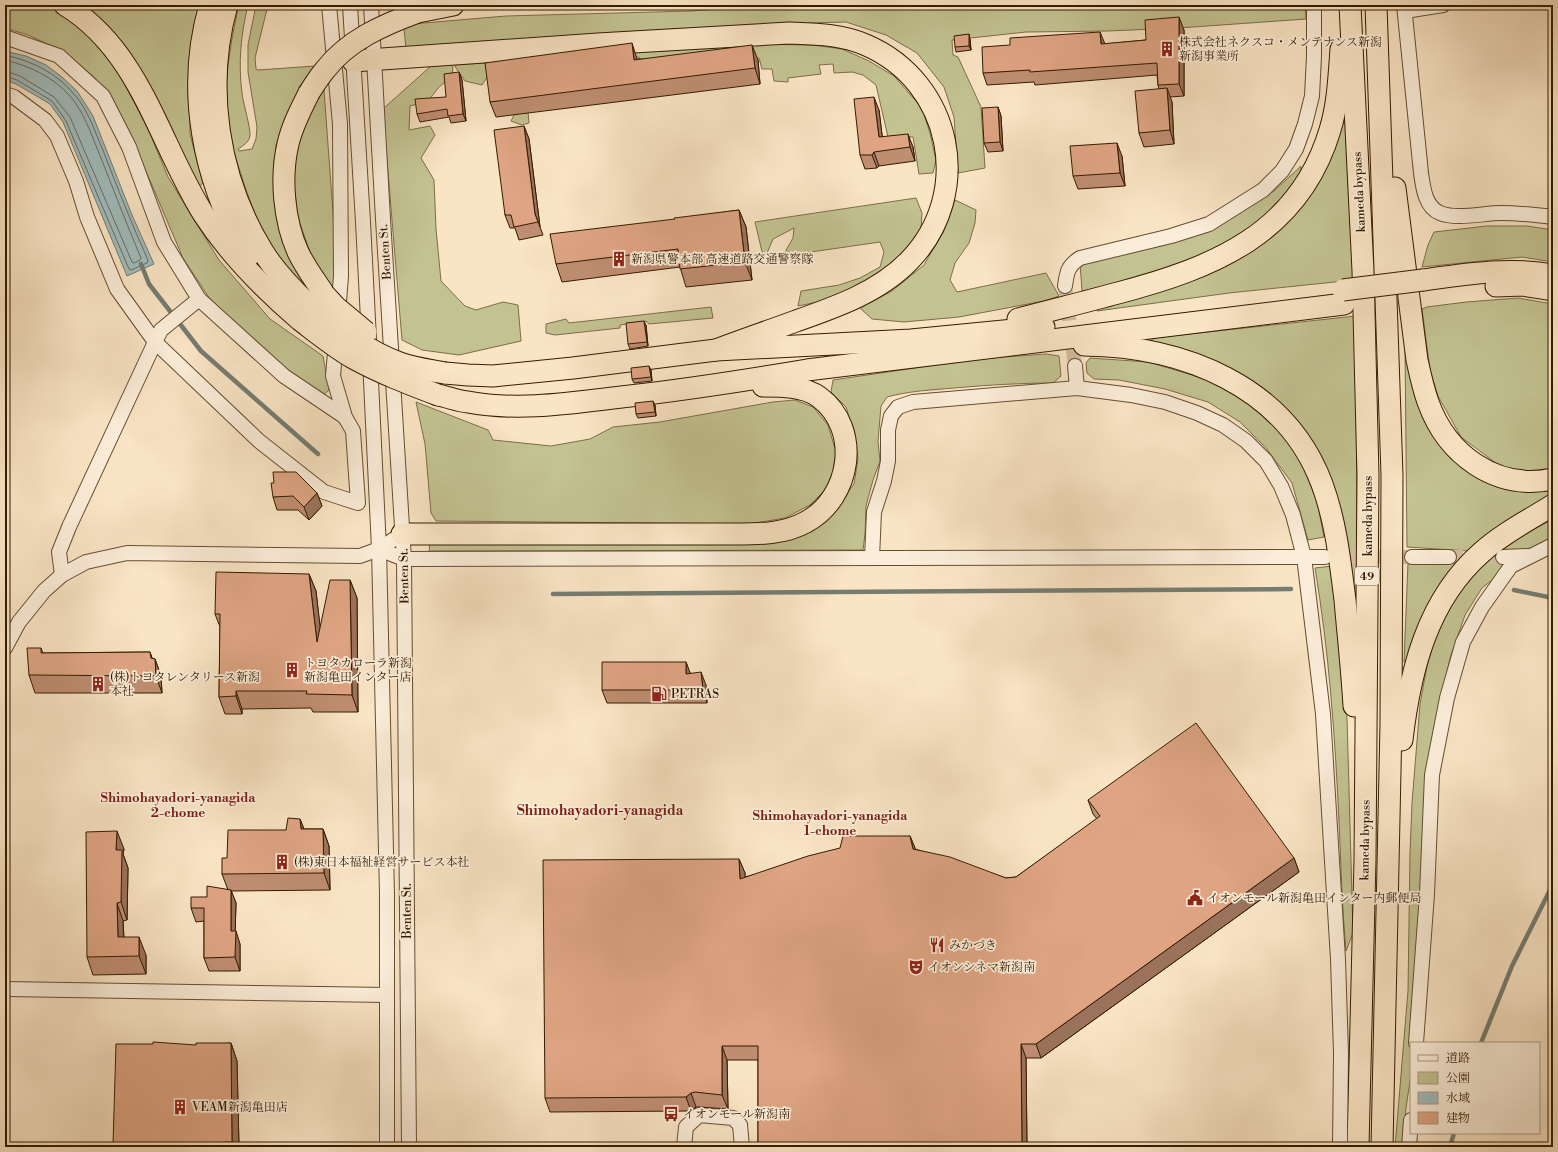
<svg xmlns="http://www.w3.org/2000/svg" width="1558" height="1152" viewBox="0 0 1558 1152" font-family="'Libre Bodoni','Noto Serif JP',serif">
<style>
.green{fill:#c3c291;stroke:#7c6e48}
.water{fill:#a1bcbd;stroke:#757c71}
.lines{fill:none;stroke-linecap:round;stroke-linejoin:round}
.shore{stroke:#6a6c5e;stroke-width:1}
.stream{stroke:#757c71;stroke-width:4.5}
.minor-tunnel{stroke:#d2bc9d;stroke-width:14;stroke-dasharray:14 7;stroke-linecap:butt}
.minor-casing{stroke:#654d31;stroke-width:16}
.highway-casing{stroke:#341b00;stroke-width:23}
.minor{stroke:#fbedd9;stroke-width:14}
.highway{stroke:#f9e4c4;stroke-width:21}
.highway-bridge-casing{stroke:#341b00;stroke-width:23;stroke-linecap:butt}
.highway-bridge{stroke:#f9e4c4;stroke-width:21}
.wall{fill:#bf8d71;stroke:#341b00}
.shaded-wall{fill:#9b735c;stroke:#341b00}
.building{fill:#dea483;stroke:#341b00}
.labels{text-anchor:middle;stroke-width:3.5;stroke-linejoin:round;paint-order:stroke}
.shield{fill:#fbedd9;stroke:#705a41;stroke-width:1}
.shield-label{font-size:11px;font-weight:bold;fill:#341b00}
.poi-label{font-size:12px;fill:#341b00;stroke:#fbedd9;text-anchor:start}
.street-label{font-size:12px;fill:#341b00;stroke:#fbedd9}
.neighbourhood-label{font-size:13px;font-weight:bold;fill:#7a1f14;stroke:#fbedd9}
.quarter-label{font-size:14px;font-weight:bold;fill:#7a1f14;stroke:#fbedd9}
</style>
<rect width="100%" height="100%" fill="#f9e4c4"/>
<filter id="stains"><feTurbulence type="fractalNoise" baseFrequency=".005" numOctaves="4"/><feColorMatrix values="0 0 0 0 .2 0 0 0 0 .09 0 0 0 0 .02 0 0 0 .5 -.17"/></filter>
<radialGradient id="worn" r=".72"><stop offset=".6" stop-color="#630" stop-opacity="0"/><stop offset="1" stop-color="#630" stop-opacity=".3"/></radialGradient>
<!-- green -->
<g class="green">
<path d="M5 5H47L54 8 85 32 118 71 146 124 168 177 219 260 270 319 323 356 329 390 322 396 309 389 235 326 208 296 183 258 134 143 111 99 94 77 65 52 28 35 5 28Z"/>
<path d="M79 5H202L190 81V134L203 183 196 189Z"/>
<path d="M239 5H248C241 34 238 63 242 93 243 103 251 129 250 136 249 142 243 146 238 149L239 151 252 149 256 139 257 127 248 72V45L256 5H268L255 58 256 69 258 70 315 66 300 86 276 145 274 185 281 231 307 291C293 273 276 255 265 235 257 221 251 203 245 187 240 170 233 153 229 135 221 96 230 43 239 5Z"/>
<path d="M777 5H1305L1306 19 1179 28 1108 31 1026 32 952 40 953 55 958 57 981 107 985 168 958 173 954 117 944 87 917 53 886 35 846 22 810 23 801 27 406 49 404 29 412 24 506 16 690 11Z"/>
<path d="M750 44 813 45 842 49 869 61 894 76 922 108 930 133 936 160 933 173 919 174 913 137H888L876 85 863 75 852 72 834 73 833 64 819 65 821 74 788 78V82L774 81 772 69H762L759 58 642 73 639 57 526 70V89L529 123 522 125 511 121 515 113 488 76 482 85 465 81 454 65Z"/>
<path d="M444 59 453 67 452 76 439 87 428 101 410 106 409 130 430 126 435 135 421 158 434 180 436 229 441 281 465 306 476 310 503 302 518 305 521 341 459 355 422 350 402 340 384 124V108L431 66Z"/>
<path d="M324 90 336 254V295L316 269 298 218 294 184 295 159 302 131 313 105Z"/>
<path d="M1345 116 1354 280 1229 293 1097 311V305L1210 272 1330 156Z"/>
<path d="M1301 166C1301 178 1294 184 1286 194 1237 257 1156 274 1082 291L1080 263 1207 231 1274 191Z"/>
<path d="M916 198 922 213 921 229 905 251 890 265 864 284 827 300 798 306 801 291 839 285 860 278 880 267 884 252 880 242 804 253 785 252 793 238 794 228 773 239 764 260 755 222Z"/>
<path d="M955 200 976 210 975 223 969 243 955 263 950 280 957 292 1046 273 1059 296 1044 301 959 317 904 322 872 319 860 308 892 291 924 265 943 232Z"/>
<path d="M1487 226H1527L1553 230V262L1522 257 1422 267 1428 245 1434 232Z"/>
<path d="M1518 298 1553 304V468L1532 473 1501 467 1461 437 1438 396 1430 370 1422 309 1427 307 1466 302Z"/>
<path d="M711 307 713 318 649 324 646 321 620 325V328L555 335 546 333V324L566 319 569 323Z"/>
<path d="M1356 316 1357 599 1352 600 1307 437 1282 405 1245 378 1152 347V338Z"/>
<path d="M1405 347 1470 472 1505 489 1544 491 1553 489V498L1469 551 1407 547Z"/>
<path d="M1046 354 1059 356 1061 376 1053 383C1020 383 987 385 954 388 931 390 909 391 887 397L881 406 878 441 880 461 873 480 866 506 865 534 863 550 429 551 430 542 809 531 825 522 854 484 858 459 854 432 846 407 831 392 833 380 976 359Z"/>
<path d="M1090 358 1148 362 1209 380 1244 396 1279 426 1297 453 1317 501 1324 537 1308 540 1292 483 1266 448 1240 422 1208 402 1165 389 1119 380 1094 379 1087 373 1086 363Z"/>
<path d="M795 400 813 407 828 425 836 452 833 472 827 488 810 505 785 518 750 524 436 521 431 513 425 444 416 402 488 430 493 440 551 446 590 439 613 427 660 422 773 402Z"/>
<path d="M1553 519V537L1531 548 1505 552 1502 572 1482 588 1465 615 1450 658 1433 738 1411 1043V1074L1406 1108 1403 1147H1395L1408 991 1410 853 1412 803 1420 704 1427 666 1437 631 1446 608 1475 568 1512 541Z"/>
<path d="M1466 560 1410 664 1404 662 1408 563Z"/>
<path d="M1332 566 1344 656 1347 718 1353 933 1346 951C1342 907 1341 864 1339 821 1335 736 1329 651 1315 568Z"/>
</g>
<!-- water -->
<path class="water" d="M5 51 26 56 46 65 62 77 77 91 93 116 132 215 154 264 127 276 63 122 50 104 16 84 5 80Z"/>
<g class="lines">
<!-- shore -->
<g class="shore">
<path d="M5 55C31 61 55 72 73 93 88 109 95 132 104 153 118 189 132 225 148 260L147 263 131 270 129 269 66 121 52 101 17 80 5 76"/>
<path d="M5 60C30 66 53 77 70 96 84 112 91 134 99 153 113 188 126 223 141 258L140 260 134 263 132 262 70 117 54 97 20 76 5 71"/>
</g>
<!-- stream -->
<g class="stream">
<path d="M141 264 149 284 201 351 318 454"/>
<path d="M1514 590 1553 598"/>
<path d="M553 594 1291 589"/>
<path d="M1481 1043 1512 966 1553 884"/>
<path d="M1450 1147 1454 1133"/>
</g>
<!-- minor-tunnel -->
<g class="minor-tunnel">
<path d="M1065 286 1075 366"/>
<path d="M1331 557H1412"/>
<path d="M1449 557H1503"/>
</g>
<defs>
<g id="minor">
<path d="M329 5 340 124 341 276 338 314"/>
<path d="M350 5 363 222 369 339"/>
<path d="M371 5 383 219 404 559 409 1147"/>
<path d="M1404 5 1421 173C1423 187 1425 207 1440 213 1456 220 1484 213 1501 213 1519 213 1536 215 1553 217"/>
<path d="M1405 11 1443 5"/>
<path d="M5 37 59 56 103 96 129 147 164 242 199 299 284 376 345 417"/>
<path d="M5 94 14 97 45 120 57 136 76 181 87 217 117 289 155 342 259 441 324 492 358 503 353 431 345 417 333 376 336 341"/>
<path d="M1065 286C1067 271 1068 266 1080 258L1171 236 1209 224 1263 190 1282 171 1296 149 1305 124 1312 96 1314 56V5"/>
<path d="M370 360 379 549 387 894V1147"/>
<path d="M1075 366 1077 388"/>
<path d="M379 549 404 559 1325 557"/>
<path d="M1412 557H1449"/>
<path d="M1503 557 1528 556"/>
<path d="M872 558 874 512 884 481 888 461V430L891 416 898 407 913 402 1077 388 1131 395 1165 402 1197 413 1223 425 1246 441 1266 461 1281 486 1293 515 1304 557 1323 714 1338 959 1341 1053 1340 1147"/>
<path d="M62 575 59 552 69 527 155 342 161 330 199 299"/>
<path d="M5 648 19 622 44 591 62 575 86 562 127 553 360 556 379 549 402 534"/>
<path d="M5 989 387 995"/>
<path d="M1416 1043 1427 894 1432 775 1447 698 1463 642 1482 607 1511 566 1553 545"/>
<path d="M684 1147 686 1127 699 1115 733 1118 740 1125 742 1147"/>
<path d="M1409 1147 1411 1120"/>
</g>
<g id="highway">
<path d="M65 5C141 51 159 144 204 215 230 255 264 289 300 320"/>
<path d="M210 5C185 90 203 181 248 257"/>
<path d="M227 5C204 87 218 178 262 250 275 272 293 290 311 307"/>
<path d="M1350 5 1363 271 1368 476 1365 860 1358 1147"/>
<path d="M1376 5 1392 475 1391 724 1382 1147"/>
<path d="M418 12 453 5"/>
<path d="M353 61 598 44 789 33C815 34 841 34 866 45 952 82 975 193 909 261 879 292 836 307 796 321 769 331 742 340 716 350"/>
<path d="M309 93C301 109 292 126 288 144 280 178 284 221 298 252 305 267 315 280 324 294"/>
<path d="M1395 188 1417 360C1420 374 1423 388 1428 402 1447 455 1496 491 1553 479"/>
<path d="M1423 280C1466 274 1509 267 1553 275"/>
<path d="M1496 286 1522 285 1553 290"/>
<path d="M1018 319C1052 310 1085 302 1118 293 1213 268 1299 234 1330 130 1338 104 1339 76 1341 49"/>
<path d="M1084 345C1182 346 1285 385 1322 484 1336 522 1340 561 1345 600 1348 635 1352 671 1354 706"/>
<path d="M445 373 468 375 493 376 573 368 716 350 911 340 1044 327"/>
<path d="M438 395C448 397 458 401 468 402 521 412 577 402 630 396 690 389 748 380 807 370L1344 304"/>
<path d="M402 534H729C755 534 783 535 806 522 851 498 862 429 819 397 804 386 781 386 763 386"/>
<path d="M1402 740C1410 671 1427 600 1482 552 1503 533 1529 520 1553 505"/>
</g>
</defs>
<!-- minor casing -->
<use href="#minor" class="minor-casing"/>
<!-- highway casing -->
<use href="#highway" class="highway-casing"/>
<!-- minor -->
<use href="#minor" class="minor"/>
<!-- highway -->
<use href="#highway" class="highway"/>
<defs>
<g id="highway-bridge">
<path d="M309 93C314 85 319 77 325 70 348 40 383 25 418 12"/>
<path d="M1343 290 1423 280"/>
<path d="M324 294 336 307 366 332"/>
<path d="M311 307C338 329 367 351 400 363 414 368 430 370 445 373"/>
<path d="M300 320C317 333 334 347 353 358 380 373 409 384 438 395"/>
</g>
</defs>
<!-- highway-bridge casing -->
<use href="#highway-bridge" class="highway-bridge-casing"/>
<!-- highway-bridge -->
<use href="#highway-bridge" class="highway-bridge"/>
</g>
<!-- wall -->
<g class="wall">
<path d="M1184 30V96L1170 97 1172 102 1174 144 1144 147 1139 133 1159 89 1158 85 1157 75 1035 85 1034 82 987 85 983 73 1105 44 1146 40Z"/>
<path d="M970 39 971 50 956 52 955 47Z"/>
<path d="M637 59 758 60 760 84 496 117 490 102Z"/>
<path d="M459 72 462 80 466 121 451 123 449 117 420 122 417 114 446 97Z"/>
<path d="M998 107 1001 116 1003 151 988 152 984 143Z"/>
<path d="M879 110 882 136 913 147 915 161 879 166 877 168 865 169 860 155Z"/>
<path d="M524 126 529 139 540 227 543 235 519 240 515 228H510L505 215Z"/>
<path d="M1122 156 1125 186 1078 189 1073 176Z"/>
<path d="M739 210 746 227 752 280 686 287 680 267 562 282 556 264 675 219Z"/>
<path d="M646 325 648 346 630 349 628 344Z"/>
<path d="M651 370 652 381 634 383 632 379Z"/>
<path d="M655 405 656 416 638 418 636 414Z"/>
<path d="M317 493 322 506 309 520 298 510H277L273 497Z"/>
<path d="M309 574 316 591 320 628 350 580 357 598 358 712H313L311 708 242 709V714H225L219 697 220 627 215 614Z"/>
<path d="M41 648 43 653 150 652 152 658 155 659 161 676 162 693H35L29 675Z"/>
<path d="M686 662 690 674 706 685 707 703H607L602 690Z"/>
<path d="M1088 800 1294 858 1299 872 1041 1058H1026L1027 1147H758V1060H727L728 1109 700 1107H696L691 1111 550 1112 545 1098 739 859 745 873V877L910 836 915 849 1006 878 1016 877 1097 819 1093 814Z"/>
<path d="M300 819 304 829H323L329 846 330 890 231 891 236 903 235 931 240 944V971H209L204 958V921L196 922 191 908 207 897 228 890 222 874 227 858 286 830Z"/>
<path d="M124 849 123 854 128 868 127 920 123 921 124 937 146 955V974L93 975 87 957Z"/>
<path d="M231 1043 237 1061 239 1147H115L113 1144 196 1045Z"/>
</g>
<!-- shaded-wall -->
<g class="shaded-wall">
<path d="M1179 17 1184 30V96L1179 84Z"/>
<path d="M1100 32 1105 44H1101Z"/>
<path d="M969 34 970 39 971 50 969 46Z"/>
<path d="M632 43 637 59 639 75 634 60Z"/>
<path d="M752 45 758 60 760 84 755 68Z"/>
<path d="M459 72 462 80 466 121 463 114Z"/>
<path d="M1167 88 1172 102 1174 144 1170 130Z"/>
<path d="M874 97 879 110 884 150 879 137Z"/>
<path d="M998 107 1001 116 1003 151 1000 142Z"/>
<path d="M524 126 529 139 540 227 535 214Z"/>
<path d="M908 134 913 147 915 161 910 147Z"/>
<path d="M1117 143 1122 156 1125 186 1120 173Z"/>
<path d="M874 152 879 166 877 168 872 155Z"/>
<path d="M739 210 746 227 752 280 745 262Z"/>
<path d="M644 321 646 325 648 346 647 342Z"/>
<path d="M649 366 651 370 652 381 651 377Z"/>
<path d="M653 401 655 405 656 416 655 412Z"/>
<path d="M317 493 322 506 309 520 304 507Z"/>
<path d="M309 574 316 591 324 660 317 642Z"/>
<path d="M350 580 357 598 358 712 352 695Z"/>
<path d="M150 652 155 667V659L161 676 162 693 156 676 151 658Z"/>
<path d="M686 662 691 675 686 674Z"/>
<path d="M701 672 706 685 707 703 703 690Z"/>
<path d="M236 691 242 709V714L236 696Z"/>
<path d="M300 819 307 837 301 829Z"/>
<path d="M323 829 329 846 330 890 324 873Z"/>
<path d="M117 831 124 849 123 854 128 868 127 920 121 902 116 850Z"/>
<path d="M910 836 916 850 913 849Z"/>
<path d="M1294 858 1299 872 1041 1058 1036 1044Z"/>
<path d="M739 859 745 873V893L740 879Z"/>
<path d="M231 890 236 903 235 939 236 931 240 944V971L235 957 231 931Z"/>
<path d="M117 903 123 921 124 955 118 937Z"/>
<path d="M139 937 146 955V974L139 956Z"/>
<path d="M231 1043 237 1061 239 1147H234L232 1142Z"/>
<path d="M1021 1044 1026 1058 1027 1147H1022Z"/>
<path d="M722 1046 727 1060 728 1109 722 1095Z"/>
<path d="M691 1093 696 1107 691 1111 686 1097Z"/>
</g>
<!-- building -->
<g class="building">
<path d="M1179 17V84L1158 85 1157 63 1030 72V70L983 73 982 47 1010 45V38L1100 32 1101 44 1146 40 1145 20Z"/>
<path d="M969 34V46L955 47 954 36Z"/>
<path d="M632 43 634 60 752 45 755 68 490 102 485 63Z"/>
<path d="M459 72 463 114 448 116 447 109 417 114 415 99 446 97 444 74Z"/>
<path d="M1167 88 1170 130 1139 133 1135 91Z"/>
<path d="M874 97 879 137 908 134 910 147 874 152 872 155H860L854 99Z"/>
<path d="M998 107 1000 142 984 143 982 108Z"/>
<path d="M524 126 535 214 538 222 514 227 511 215H505L494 130Z"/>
<path d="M1117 143 1120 173 1073 176 1070 146Z"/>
<path d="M739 210 745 262 680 269 678 249 556 264 550 234 675 219 674 218Z"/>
<path d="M644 321 647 342 628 344 626 323Z"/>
<path d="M649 366 651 377 632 379 631 368Z"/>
<path d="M653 401 655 412 636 414 635 403Z"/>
<path d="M273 472H296L317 493 304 507 293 496 273 497 271 483H274Z"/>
<path d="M216 572 309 574 317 642 330 580H350L352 695 306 694 307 691H236V696L219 697 220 614H215Z"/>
<path d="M27 648H41V653L150 652 151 658 155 659 156 676 29 675Z"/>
<path d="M602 662H686V674L701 672 703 690H602Z"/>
<path d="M1196 723 1294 858 1036 1044H1021L1022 1147H758V1046H722V1095L695 1092 691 1093 686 1097 545 1098 543 860 739 859 740 879 808 856 840 848 843 836H910L913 849 950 857 1006 878 1016 877 1100 816 1088 800Z"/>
<path d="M288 818 300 819 301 829H323L324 873 222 874V858H227L228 830H286Z"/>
<path d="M117 831 116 850H122L121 902 117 903 118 937H139V956L87 957 86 832Z"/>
<path d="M207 886 231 890V931H236L235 957 204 958V908H191V897H207Z"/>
<path d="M153 1042 196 1045V1043H231L232 1142 153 1145 152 1143 113 1144 116 1044H153Z"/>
</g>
<!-- icons -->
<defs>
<symbol id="building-bare" viewBox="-9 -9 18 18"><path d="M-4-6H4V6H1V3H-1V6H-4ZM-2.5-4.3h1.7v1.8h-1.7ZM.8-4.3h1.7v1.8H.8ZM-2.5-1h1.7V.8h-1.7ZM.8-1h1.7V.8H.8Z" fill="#8f2418" stroke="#fbedd9" stroke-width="2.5" paint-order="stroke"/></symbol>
<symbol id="fuel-bare" viewBox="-9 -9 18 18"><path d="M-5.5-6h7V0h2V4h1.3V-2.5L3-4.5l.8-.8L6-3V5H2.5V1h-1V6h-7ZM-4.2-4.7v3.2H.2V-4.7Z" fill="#8f2418" stroke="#fbedd9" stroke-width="2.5" paint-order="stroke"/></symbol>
<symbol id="civic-bare" viewBox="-9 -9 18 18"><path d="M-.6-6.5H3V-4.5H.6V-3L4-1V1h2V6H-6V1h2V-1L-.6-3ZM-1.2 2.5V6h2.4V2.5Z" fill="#8f2418" stroke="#fbedd9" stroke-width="2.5" paint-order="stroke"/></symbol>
<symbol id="restaurant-bare" viewBox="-9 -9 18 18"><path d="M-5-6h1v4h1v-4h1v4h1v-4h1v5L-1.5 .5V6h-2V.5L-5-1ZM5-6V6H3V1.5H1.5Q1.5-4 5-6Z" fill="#8f2418" stroke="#fbedd9" stroke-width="2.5" paint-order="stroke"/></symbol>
<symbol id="theatre-bare" viewBox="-9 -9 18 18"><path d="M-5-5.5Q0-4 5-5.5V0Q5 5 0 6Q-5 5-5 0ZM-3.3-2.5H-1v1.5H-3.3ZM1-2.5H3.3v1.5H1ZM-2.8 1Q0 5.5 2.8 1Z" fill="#8f2418" stroke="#fbedd9" stroke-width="2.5" paint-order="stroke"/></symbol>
<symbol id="bus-bare" viewBox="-9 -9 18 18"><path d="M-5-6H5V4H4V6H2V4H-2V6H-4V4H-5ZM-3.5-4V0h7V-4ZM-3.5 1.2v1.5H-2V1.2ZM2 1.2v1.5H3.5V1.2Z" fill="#8f2418" stroke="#fbedd9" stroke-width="2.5" paint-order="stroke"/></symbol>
</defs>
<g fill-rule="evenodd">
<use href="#building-bare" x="1156" y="38" width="22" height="22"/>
<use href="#building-bare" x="608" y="248" width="22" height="22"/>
<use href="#building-bare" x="281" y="659" width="22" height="22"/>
<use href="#building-bare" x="87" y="673" width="22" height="22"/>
<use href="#fuel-bare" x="648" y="683" width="22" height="22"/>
<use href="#building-bare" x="271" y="851" width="22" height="22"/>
<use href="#civic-bare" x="1184" y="887" width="22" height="22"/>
<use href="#restaurant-bare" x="926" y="934" width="22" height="22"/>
<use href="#theatre-bare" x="905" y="956" width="22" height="22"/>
<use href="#building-bare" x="169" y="1096" width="22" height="22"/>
<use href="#bus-bare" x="660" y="1103" width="22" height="22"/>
</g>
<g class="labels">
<!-- shield labels -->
<rect class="shield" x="1355" y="567" width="24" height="18" rx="3"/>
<g class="shield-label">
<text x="1367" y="580">49</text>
</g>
<!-- poi labels -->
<g class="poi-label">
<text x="1179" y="46">株式会社ネクスコ・メンテナンス新潟<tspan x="1179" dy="14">新潟事業所</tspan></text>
<text x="631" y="263">新潟県警本部 高速道路交通警察隊</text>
<text x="304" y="667">トヨタカローラ新潟<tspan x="304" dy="14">新潟亀田インター店</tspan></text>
<text x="110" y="681">(株)トヨタレンタリース新潟<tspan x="110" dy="14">本社</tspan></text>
<text x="671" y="698">PETRAS</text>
<text x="294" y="866">(株)東日本福祉経営サービス本社</text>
<text x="1207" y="902">イオンモール新潟亀田インター内郵便局</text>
<text x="949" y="949">みかづき</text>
<text x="928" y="971">イオンシネマ新潟南</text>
<text x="192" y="1111">VEAM新潟亀田店</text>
<text x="683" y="1118">イオンモール新潟南</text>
</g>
<!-- street labels -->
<g class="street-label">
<text transform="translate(1359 192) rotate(-93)" y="4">kameda bypass</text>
<text transform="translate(385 252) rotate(-94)" y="4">Benten St.</text>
<text transform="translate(1368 516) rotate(-90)" y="4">kameda bypass</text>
<text transform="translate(404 576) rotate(-91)" y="4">Benten St.</text>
<text transform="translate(1365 840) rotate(-89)" y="4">kameda bypass</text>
<text transform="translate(407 911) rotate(-90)" y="4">Benten St.</text>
</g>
<!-- neighbourhood labels -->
<g class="neighbourhood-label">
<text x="178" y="802">Shimohayadori-yanagida<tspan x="178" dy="15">2-chome</tspan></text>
<text x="830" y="820">Shimohayadori-yanagida<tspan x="830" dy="15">1-chome</tspan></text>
</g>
<!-- quarter labels -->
<g class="quarter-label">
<text x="600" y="815">Shimohayadori-yanagida</text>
</g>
</g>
<!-- margin -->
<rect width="1558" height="1152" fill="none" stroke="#f9e4c4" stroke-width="20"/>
<rect x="6" y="6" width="1546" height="1140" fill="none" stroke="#341b00" stroke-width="2"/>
<rect x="10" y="10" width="1538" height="1132" fill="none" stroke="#341b00"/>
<!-- legend -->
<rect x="1410" y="1042" width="130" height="92" fill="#fbedd9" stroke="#ab9982"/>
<rect x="1418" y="1055" width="20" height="6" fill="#fbedd9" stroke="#ab9982"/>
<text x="1446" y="1062" font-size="12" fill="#341b00">道路</text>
<rect x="1418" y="1072" width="20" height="12" fill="#c3c291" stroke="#ab9982"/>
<text x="1446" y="1082" font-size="12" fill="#341b00">公園</text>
<rect x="1418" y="1092" width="20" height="12" fill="#a1bcbd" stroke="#ab9982"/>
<text x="1446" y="1102" font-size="12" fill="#341b00">水域</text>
<rect x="1418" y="1112" width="20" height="12" fill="#dea483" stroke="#ab9982"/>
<text x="1446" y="1122" font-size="12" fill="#341b00">建物</text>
<rect width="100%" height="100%" filter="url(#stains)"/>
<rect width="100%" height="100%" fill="url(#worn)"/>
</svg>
